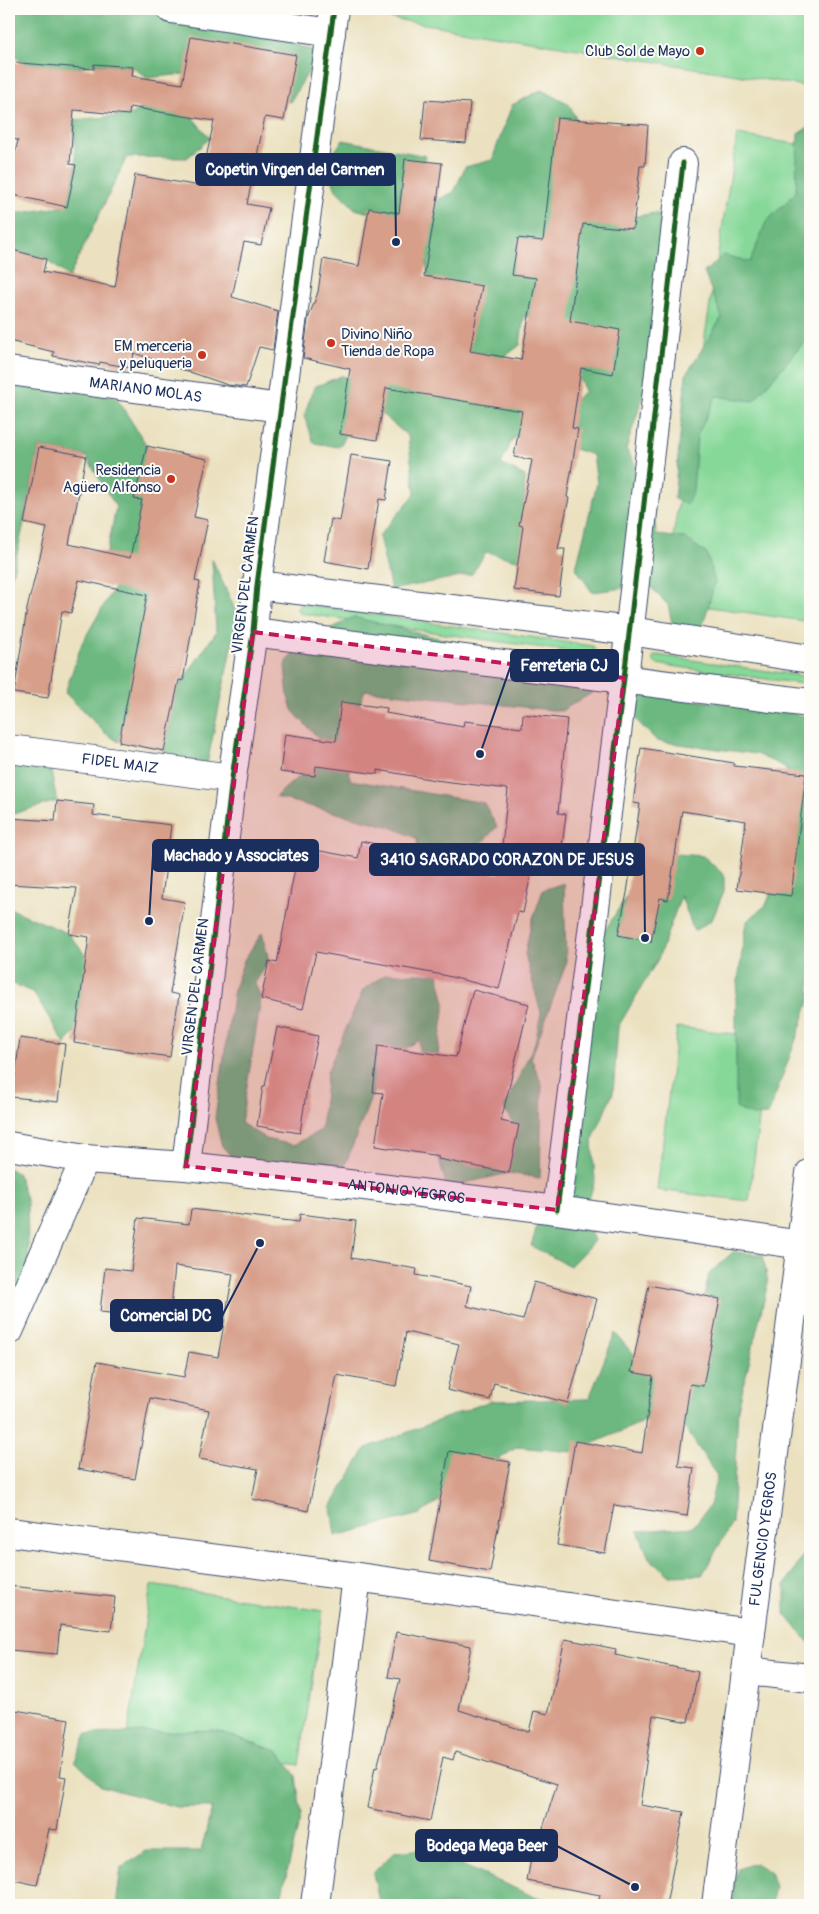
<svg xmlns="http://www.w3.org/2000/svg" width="819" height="1914" viewBox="0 0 819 1914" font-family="Pangolin,sans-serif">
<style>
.green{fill:#86d898;stroke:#50847b}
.forest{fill:#6cb880;stroke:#44746f}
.building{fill:#d79f8a}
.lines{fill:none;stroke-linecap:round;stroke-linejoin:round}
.minor-casing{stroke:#3a4a6d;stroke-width:30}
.tertiary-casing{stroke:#3a4a6d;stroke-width:30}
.minor{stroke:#fff;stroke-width:28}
.tertiary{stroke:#fff;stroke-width:28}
.cycleway-casing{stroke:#fdfcf7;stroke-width:8}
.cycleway{stroke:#1b5e20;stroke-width:5}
.marked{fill:#c2185b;fill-opacity:0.2;stroke:#c2185b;stroke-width:4;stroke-dasharray:10 6;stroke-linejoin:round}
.poi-dot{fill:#c8321e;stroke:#fdfcf7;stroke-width:2}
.labels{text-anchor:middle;stroke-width:4;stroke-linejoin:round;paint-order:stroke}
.poi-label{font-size:15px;fill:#1b2f5e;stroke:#fdfcf7;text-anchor:end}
.street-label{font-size:15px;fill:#1b2f5e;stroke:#fdfcf7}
.leader{fill:none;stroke:#1b2f5e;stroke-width:2}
.callout-dot{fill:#1b2f5e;stroke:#fdfcf7;stroke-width:2}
.callout{fill:#1b2f5e;stroke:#1b2f5e;stroke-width:2}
.callout-label{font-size:16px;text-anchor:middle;font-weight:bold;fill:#fff}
</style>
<rect width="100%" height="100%" fill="#fdfcf7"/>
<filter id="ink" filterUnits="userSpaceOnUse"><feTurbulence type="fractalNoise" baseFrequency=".02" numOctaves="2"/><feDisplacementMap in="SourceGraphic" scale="10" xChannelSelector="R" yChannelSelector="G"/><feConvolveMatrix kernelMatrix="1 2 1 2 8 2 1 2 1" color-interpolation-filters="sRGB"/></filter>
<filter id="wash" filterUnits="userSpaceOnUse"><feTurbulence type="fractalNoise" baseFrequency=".0096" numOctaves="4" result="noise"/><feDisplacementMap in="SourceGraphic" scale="20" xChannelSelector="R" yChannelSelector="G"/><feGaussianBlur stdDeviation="1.12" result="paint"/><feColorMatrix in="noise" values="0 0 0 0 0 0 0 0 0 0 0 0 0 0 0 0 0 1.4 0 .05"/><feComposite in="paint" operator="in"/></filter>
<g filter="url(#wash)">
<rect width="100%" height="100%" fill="#ebe1c0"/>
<!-- green -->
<g class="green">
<path d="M371 9H810V87L370 15Z"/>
<path d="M737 135 810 146V622L663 600Z"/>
<path d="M300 604 593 646 595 649 592 655 299 613 297 610Z"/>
<path d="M657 655 810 677V685L656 664 653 661V657Z"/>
<path d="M677 1027 769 1038 749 1201 657 1190Z"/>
<path d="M151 1585 323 1611 299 1765 127 1739Z"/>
</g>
<!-- forest -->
<g class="forest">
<path d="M9 9H260L239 24 320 53 290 102 211 71 147 78 133 67 94 64 77 68 27 64 17 58 9 56Z"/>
<path d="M541 90 568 103 581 128 567 227 655 213 679 224 680 282 626 449 653 495 656 535 685 538 707 554 715 582 701 632H674L668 605 649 585 592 592 576 568 597 483 593 455 540 438H513L501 464 525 476 524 504 559 549 536 565 486 552 472 574 391 590 379 536 415 494 408 436 367 402 339 447 314 443 304 416 314 387 341 376 565 410 585 391 550 313 524 317 520 345 499 361 473 366 434 303 423 248 409 224 355 209 336 190 326 163 343 140 426 156 414 181 429 204 454 192 465 167 492 160 512 105Z"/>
<path d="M179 102 210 138 187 158 127 157 69 277 46 259 9 249V200L14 214 67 206 76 165 73 120 129 115 142 109Z"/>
<path d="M810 126V278L802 291 810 301V339H807L753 401 716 396 697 436 693 491 687 504 674 499 686 375 722 317 704 272 724 255 750 262 766 222 796 192 798 134Z"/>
<path d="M17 371 73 373 118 400 147 446 163 520 150 694 119 742 105 733 65 693 82 643 129 562 107 553 116 507 86 456 39 447 24 523 9 589V412Z"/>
<path d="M212 559 238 616 207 764 167 756 164 751 177 689 216 632Z"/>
<path d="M353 617 581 673 593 679 592 693 561 711 365 690 348 732 350 780 484 803 497 827 424 902 410 880 418 839 391 827 275 797 328 751 319 739 293 711 288 697 285 665 292 654 302 645Z"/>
<path d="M628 694 762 707 808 717 810 721V998L798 1034 768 1115 753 1116 736 1108V996L746 922 766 905 789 848 791 779 785 767 756 754 657 741 624 708Z"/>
<path d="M46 746 57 801 9 815V747Z"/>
<path d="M675 854 703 856 724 875V891L712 920 694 931 681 896 658 959 618 1027 613 1093 592 1141 595 1180 584 1215 594 1241 570 1266 531 1246 540 1217 574 1175 595 946 642 872Z"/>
<path d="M564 883 566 964 531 1058 542 1085 540 1178 509 1173 447 1187 421 1099 419 1040 396 1055 373 1092 341 1176 242 1168 222 1146 215 1118 234 989 244 960 262 933 269 961 255 983 261 999 241 1123 266 1139 294 1145 321 1130 327 1072 363 990 386 974H438L445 1003 429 1119 517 1133 504 1108 535 1043 541 1013 525 954 531 924 543 890Z"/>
<path d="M9 908 69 934 103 978 80 1027 65 1044 34 993 9 982Z"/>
<path d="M9 1168 18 1174 27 1203 29 1287 9 1333Z"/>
<path d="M733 1252 763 1255 768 1283 738 1409 732 1523 702 1575 670 1576 649 1558 638 1531 693 1527 710 1505 717 1476 684 1426 647 1420 573 1452 517 1447 420 1514 335 1536 331 1507 366 1448 490 1401 589 1399 615 1333 633 1354 689 1371 709 1274Z"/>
<path d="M810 1544V1644L785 1614V1585Z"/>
<path d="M215 1730 278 1751 296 1776 301 1815 279 1905H116L121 1868 146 1851H201L212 1807H176L101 1786 75 1761 86 1734Z"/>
<path d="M425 1849 537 1898 586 1905H387L379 1901 373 1873 394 1852Z"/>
<path d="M755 1863 770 1872 775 1887 771 1905H733L734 1882 738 1869Z"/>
</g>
<g id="blocks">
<!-- building -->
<g class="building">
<path d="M191 37 296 55 284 120 265 117 247 204 269 208 261 245 244 242 232 297 278 311 273 350 259 347 246 387 228 385 134 353 131 368 100 362 99 365 53 356 54 352 9 341V249L46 259 43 272 115 287 135 175 200 186 214 121 130 107 129 115 74 110 70 164 76 165 67 207 9 194V181L18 140 9 139V62L94 69V64L133 67 132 76 182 84Z"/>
<path d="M425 100 470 103 466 143 421 140Z"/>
<path d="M557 118 648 125 645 166H640L633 229 583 224 570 321 620 330 613 374 581 368 572 428 578 429 567 497 569 498 558 549H565L559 596 514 590 523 526 519 525 532 460 514 457 522 411 386 388 377 440 340 434 350 369 303 358 308 319 318 292 323 259 359 266 369 208 399 213 405 159 442 163 438 196 424 276 482 286 470 351 521 360 536 278 512 275 518 238 543 241Z"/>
<path d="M147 446 207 459 194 517 208 520 195 581 200 582 183 681 179 680 164 751 119 742 147 595 79 580 71 613 62 611 48 698 14 693 27 609 47 528 24 523 39 447 86 456 69 544 130 558 142 500 134 499Z"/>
<path d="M351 455 392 461 386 500 379 499 368 569 324 561 331 519 340 521Z"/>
<path d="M341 702 387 708 386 713 463 727 464 721 522 728 523 714 567 719 558 813 566 814 559 872 532 869 523 913 518 912 499 989 443 975 316 952 303 1009 261 999 269 961 277 963 299 847 358 858 361 841 415 852 414 856 499 874 508 789 435 780 378 770V774L316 766 315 776 280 772 285 734 336 741Z"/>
<path d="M641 748 734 763V766L806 774 791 896 737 889 746 821 682 811 668 900 660 898 651 942 618 935 627 893 640 804 633 803Z"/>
<path d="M57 801 94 805 93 815 171 825 162 898 185 902 170 993 179 995 170 1057 74 1043 89 937 69 934 77 888 9 884V818L55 821Z"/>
<path d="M473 990 529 1004 501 1121 519 1125 509 1173 438 1159 439 1156 375 1146 383 1093 373 1092 378 1046 456 1057Z"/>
<path d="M277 1027 318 1036 307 1087 300 1133 257 1126 263 1086H265Z"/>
<path d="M20 1038 65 1044 58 1102 12 1097Z"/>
<path d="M191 1209 299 1222 300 1214 356 1221 351 1258 417 1269 416 1275 471 1286 467 1306 523 1320 534 1282 597 1299 568 1403 494 1383 490 1400 447 1390 459 1344 406 1332 396 1386 337 1375 308 1511 252 1499 258 1469 199 1459 209 1410 150 1398 135 1479 78 1469 97 1362 184 1377 189 1352 218 1357 233 1274 175 1266 170 1319 100 1312 105 1268 131 1271 138 1218 189 1224Z"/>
<path d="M649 1285 720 1299 703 1386 690 1384 678 1466 694 1468 687 1516 614 1505 605 1553 557 1545 575 1441 642 1453 653 1376 631 1372Z"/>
<path d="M449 1451 510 1462 490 1572 429 1561Z"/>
<path d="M9 1586 115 1597 111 1631 60 1625 57 1654 9 1650Z"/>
<path d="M396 1632 471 1646 459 1710 529 1732 534 1711 548 1714 565 1639 616 1649 615 1655 698 1672 688 1722 653 1715 640 1805 684 1812 666 1905H598L600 1895 527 1881 533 1847H537L557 1784 455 1752 453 1760 443 1757 430 1821 367 1808 375 1767 377 1768 400 1679 388 1677Z"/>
<path d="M15 1710 69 1719 60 1776 66 1777 57 1830 49 1829 37 1885 9 1879V1745Z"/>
</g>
</g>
</g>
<g filter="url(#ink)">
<use href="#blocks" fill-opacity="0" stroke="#3a4a6d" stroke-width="1"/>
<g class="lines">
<defs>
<g id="minor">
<path d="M171 9 331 33"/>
<path id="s1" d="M9 371 281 408"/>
<path d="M257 585 630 631 810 659"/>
<path d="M253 632 810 703"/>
<path id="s2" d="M9 749 232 778"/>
<path id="s3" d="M9 1146 85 1159 186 1166 340 1183 557 1210 802 1245"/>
<path d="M186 1166 232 778 253 632 257 585 334 9"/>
<path d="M557 1210 624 678 683 163"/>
<path d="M9 1331 85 1159"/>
<path d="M9 1532 357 1577 751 1633"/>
<path d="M747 1671 810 1678"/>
<path d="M315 1905 357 1577"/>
</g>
<g id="tertiary">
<path id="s4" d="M716 1905 810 1173"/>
</g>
</defs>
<!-- minor casing -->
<use href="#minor" class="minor-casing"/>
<!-- tertiary casing -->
<use href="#tertiary" class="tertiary-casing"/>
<!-- minor -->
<use href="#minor" class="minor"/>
<!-- tertiary -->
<use href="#tertiary" class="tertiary"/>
<defs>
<g id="cycleway">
<path d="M186 1166 232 778 253 632 257 585 334 9"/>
<path d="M557 1210 624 678 683 163"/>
</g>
</defs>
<!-- cycleway casing -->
<use href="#cycleway" class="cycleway-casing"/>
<!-- cycleway -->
<use href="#cycleway" class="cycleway"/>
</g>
</g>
<!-- marked area -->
<path class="marked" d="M253 632 624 678 557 1210 186 1166Z"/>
<!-- markers -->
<g class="poi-dot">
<circle cx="700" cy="51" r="5"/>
<circle cx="331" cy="343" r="5"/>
<circle cx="202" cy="355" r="5"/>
<circle cx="171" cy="479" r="5"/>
</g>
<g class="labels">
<!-- poi labels -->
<g class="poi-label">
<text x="690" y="56">Club Sol de Mayo</text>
<text x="341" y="339" text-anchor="start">Divino Niño<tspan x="341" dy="17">Tienda de Ropa</tspan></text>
<text x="192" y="351">EM merceria<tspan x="192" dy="17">y peluqueria</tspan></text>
<text x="161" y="475">Residencia<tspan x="161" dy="17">Agüero Alfonso</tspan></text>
</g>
<!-- street labels -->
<g class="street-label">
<text dy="5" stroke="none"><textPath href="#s1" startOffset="138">MARIANO MOLAS</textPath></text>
<text transform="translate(245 585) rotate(-83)" y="5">VIRGEN DEL CARMEN</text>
<text dy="5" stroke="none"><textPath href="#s2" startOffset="112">FIDEL MAIZ</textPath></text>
<text transform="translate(195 987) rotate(-83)" y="5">VIRGEN DEL CARMEN</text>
<text dy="5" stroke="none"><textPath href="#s3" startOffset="400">ANTONIO YEGROS</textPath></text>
<text dy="5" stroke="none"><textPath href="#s4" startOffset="369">FULGENCIO YEGROS</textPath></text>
</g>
</g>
<!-- callouts -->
<path class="leader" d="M396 242L395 170M480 754L511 665M149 921L153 855M645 938L644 859M260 1243L222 1316M635 1887L557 1846"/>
<g class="callout-dot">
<circle cx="396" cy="242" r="5"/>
<circle cx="480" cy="754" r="5"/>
<circle cx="149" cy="921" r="5"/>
<circle cx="645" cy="938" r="5"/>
<circle cx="260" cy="1243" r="5"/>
<circle cx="635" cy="1887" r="5"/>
</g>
<g class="callout">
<rect x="196" y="154" width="199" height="31" rx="5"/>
<rect x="511" y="650" width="107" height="31" rx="5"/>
<rect x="153" y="840" width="165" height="31" rx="5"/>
<rect x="370" y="844" width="274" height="31" rx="5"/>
<rect x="111" y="1300" width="111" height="31" rx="5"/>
<rect x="416" y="1830" width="141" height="31" rx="5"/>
</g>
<g class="callout-label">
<text x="295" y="175">Copetin Virgen del Carmen</text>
<text x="564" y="671">Ferreteria CJ</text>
<text x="236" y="861">Machado y Associates</text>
<text x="507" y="865">3410 SAGRADO CORAZON DE JESUS</text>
<text x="166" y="1321">Comercial DC</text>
<text x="487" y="1851">Bodega Mega Beer</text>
</g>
<!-- margin -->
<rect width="819" height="1914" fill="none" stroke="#fdfcf7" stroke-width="30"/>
</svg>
